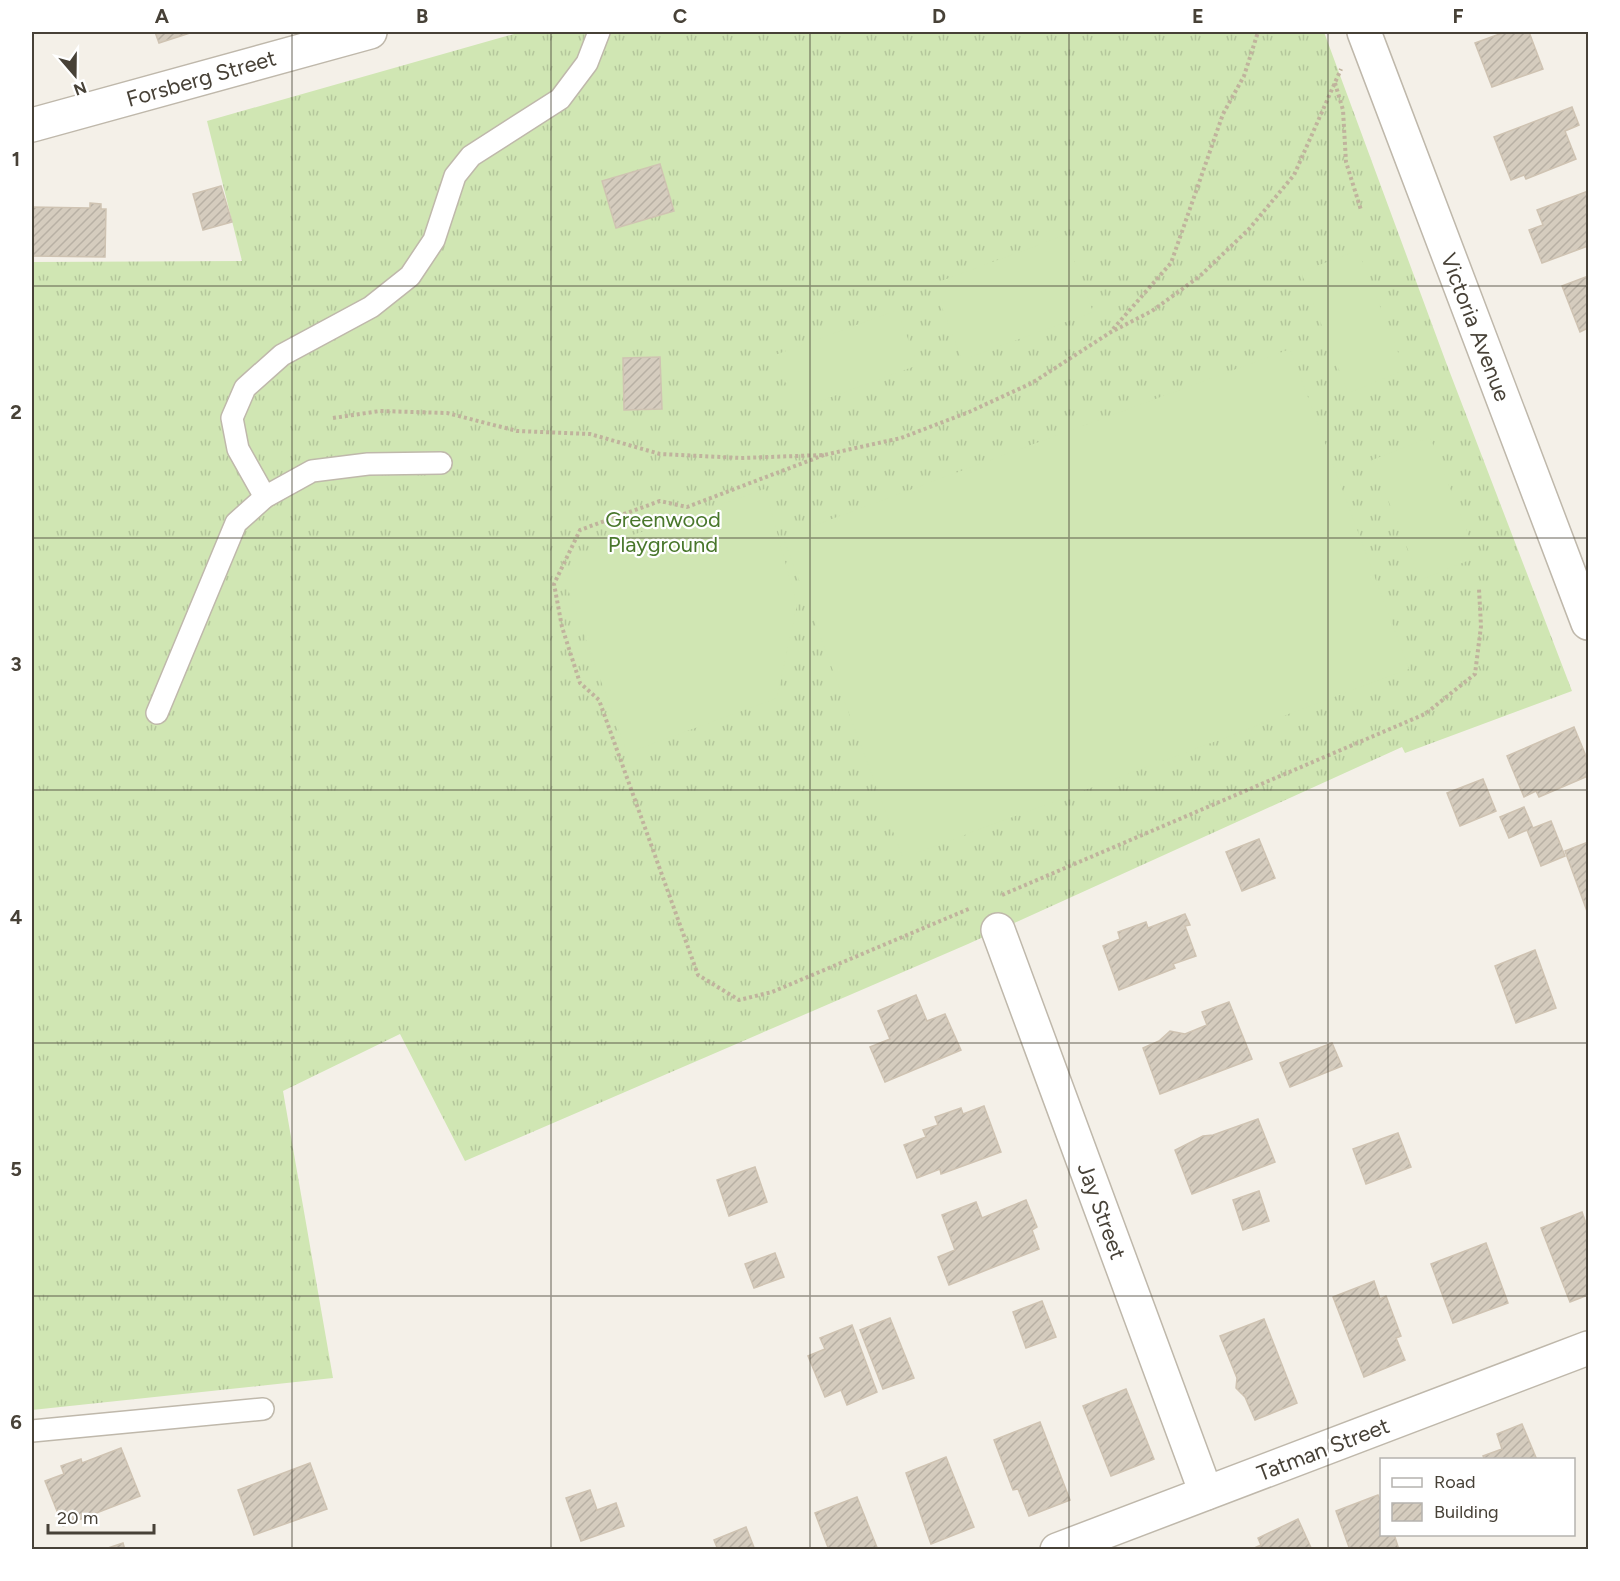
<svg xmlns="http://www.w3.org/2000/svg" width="1620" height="1581" viewBox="0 0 1620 1581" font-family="Figtree,sans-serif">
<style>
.grass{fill:url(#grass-tufts)}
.pitch{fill:#d0e6b3}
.building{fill:url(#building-hatch);stroke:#cfc3b2;stroke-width:1.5}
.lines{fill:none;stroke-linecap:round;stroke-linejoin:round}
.lane-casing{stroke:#bfb8ab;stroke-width:24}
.street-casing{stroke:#bfb8ab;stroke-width:36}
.path{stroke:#c0b39d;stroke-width:4;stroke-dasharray:3 3;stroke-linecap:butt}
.lane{stroke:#fff;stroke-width:21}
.street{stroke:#fff;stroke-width:33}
.grid{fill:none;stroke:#474137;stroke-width:1.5;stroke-opacity:0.55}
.labels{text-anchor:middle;stroke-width:4.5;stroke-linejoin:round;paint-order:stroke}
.street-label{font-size:22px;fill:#474137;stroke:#fff}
.park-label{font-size:22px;fill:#49772c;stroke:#fff}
.neatline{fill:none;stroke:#474137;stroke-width:2}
.grid-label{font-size:20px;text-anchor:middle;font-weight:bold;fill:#474137}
</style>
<defs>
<pattern id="grass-tufts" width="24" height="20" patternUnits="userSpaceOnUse" patternTransform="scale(1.5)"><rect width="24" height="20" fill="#d0e6b3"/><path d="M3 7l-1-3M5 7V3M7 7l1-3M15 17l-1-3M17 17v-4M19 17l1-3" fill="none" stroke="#b4c69b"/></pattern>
<pattern id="building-hatch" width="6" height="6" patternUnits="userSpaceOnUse" patternTransform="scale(1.5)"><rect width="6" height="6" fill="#d5ccbe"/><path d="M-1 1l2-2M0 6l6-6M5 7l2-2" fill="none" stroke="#b8b0a4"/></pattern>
</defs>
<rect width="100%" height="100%" fill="#f4f0e8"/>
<!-- grass -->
<path class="grass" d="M521 32H1324L1447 365 1572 691 1405 753 1402 747 968 944 465 1161 400 1034 283 1091 333 1378 32 1410V262L242 261 207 121Z"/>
<!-- pitch -->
<g class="pitch">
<path d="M1065 235 1093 312 962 360 933 284Z"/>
<path d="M1358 250 1405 370 1348 393 1301 272Z"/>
<path d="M897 310 918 365 796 410 775 355Z"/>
<path d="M1290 349 1409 669 903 858 783 537Z"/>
<path d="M1430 437 1477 557 1420 580 1372 460Z"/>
<path d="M765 489 797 605 777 698 627 753 566 584 578 554Z"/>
</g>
<!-- building -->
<g class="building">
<path d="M155 32H193L159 43Z"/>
<path d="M1505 32H1529L1543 69 1492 87 1475 43Z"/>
<path d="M1572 107 1579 125 1565 131 1576 159 1526 179 1524 175 1511 180 1494 137Z"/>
<path d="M660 164 674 211 616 228 602 181Z"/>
<path d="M221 186 232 222 203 230 193 194Z"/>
<path d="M1588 191V246L1542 263 1529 230 1543 225 1537 210Z"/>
<path d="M90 203 101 204V209H106L105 257 32 256V207L90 208Z"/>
<path d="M1588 276V328L1580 332 1562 286Z"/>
<path d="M660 357 662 409 624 410 623 358Z"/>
<path d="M1574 727 1588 761V776L1539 797 1536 791 1524 797 1507 756Z"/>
<path d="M1483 779 1496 811 1460 826 1447 793Z"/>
<path d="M1524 807 1533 828 1551 821 1565 856 1541 866 1527 830 1509 838 1500 817Z"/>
<path d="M1259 839 1275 878 1242 891 1226 852Z"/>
<path d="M1588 842V914L1565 851Z"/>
<path d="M1185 914 1190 925 1185 926 1196 956 1173 964 1175 968 1119 990 1103 946 1120 939 1118 932 1146 922 1148 928Z"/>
<path d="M1535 950 1556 1008 1516 1023 1495 966Z"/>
<path d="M916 995 927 1021 945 1014 961 1050 885 1082 870 1047 890 1039 878 1011Z"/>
<path d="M1229 1002 1252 1059 1160 1094 1143 1048 1159 1041 1170 1031 1185 1034 1207 1025 1202 1012Z"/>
<path d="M1332 1043 1342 1066 1290 1087 1280 1063Z"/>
<path d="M984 1106 1001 1152 941 1174 940 1169 917 1178 904 1145 926 1137 923 1130 938 1125 935 1117 961 1108 963 1114Z"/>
<path d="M1258 1119 1275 1162 1192 1194 1175 1150 1203 1136 1213 1135Z"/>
<path d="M1398 1133 1411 1167 1366 1184 1353 1149Z"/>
<path d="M755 1167 767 1202 729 1216 717 1180Z"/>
<path d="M1259 1191 1269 1221 1243 1230 1233 1200Z"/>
<path d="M1026 1200 1037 1227 1032 1230 1039 1249 949 1285 938 1257 955 1250 942 1215 976 1202 982 1218Z"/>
<path d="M1582 1212 1588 1229V1295L1570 1302 1541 1228Z"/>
<path d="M1486 1243 1508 1303 1453 1323 1431 1264Z"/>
<path d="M775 1253 784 1277 754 1288 745 1264Z"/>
<path d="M1374 1281 1380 1299 1386 1296 1401 1336 1396 1338 1405 1360 1364 1377 1333 1297Z"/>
<path d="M1042 1301 1056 1337 1026 1348 1013 1312Z"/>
<path d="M890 1318 914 1378 883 1389 860 1330Z"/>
<path d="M1264 1319 1297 1403 1255 1420 1245 1397 1236 1388 1237 1378 1220 1336Z"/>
<path d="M852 1325 877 1392 847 1405 841 1390 825 1397 808 1356 825 1349 820 1338Z"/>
<path d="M1126 1389 1154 1459 1111 1476 1083 1406Z"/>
<path d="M1040 1422 1070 1500 1029 1516 1018 1489 1013 1490 994 1440Z"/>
<path d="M1522 1424 1537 1460H1485L1483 1456 1502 1449 1497 1434Z"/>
<path d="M121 1448 140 1496 63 1526 45 1481 64 1474 61 1466 81 1459 82 1463Z"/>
<path d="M946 1457 974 1527 931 1544 906 1473Z"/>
<path d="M310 1463 327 1509 254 1535 238 1490Z"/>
<path d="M590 1490 597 1510 616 1503 624 1526 581 1541 566 1498Z"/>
<path d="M1378 1495 1382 1504V1534H1394L1399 1550H1350L1336 1511Z"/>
<path d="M857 1497 878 1550H829L815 1513Z"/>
<path d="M1298 1519 1312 1550H1250L1261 1545 1258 1538Z"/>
<path d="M746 1527 755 1550H718L714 1540Z"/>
<path d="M123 1543 125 1550H102Z"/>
</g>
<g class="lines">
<defs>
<g id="lane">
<path d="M265 497 238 449 232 418 245 388 282 355 371 307 410 276 434 240 455 176 471 156 560 99 587 63 599 32"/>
<path d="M157 713 236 523 265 497 312 471 368 464 441 463"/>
<path d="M32 1431 263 1409"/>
</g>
<g id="street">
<path d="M1364 32 1588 623"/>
<path d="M32 125 370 32"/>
<path d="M998 930 1206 1493"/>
<path d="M1057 1550 1588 1348"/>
</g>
</defs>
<!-- lane casing -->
<use href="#lane" class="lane-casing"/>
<!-- street casing -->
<use href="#street" class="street-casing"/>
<!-- path -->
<g class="path">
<path d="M1335 83 1343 110 1346 162 1361 210"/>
<path d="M1113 329 1171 263 1223 114 1244 76 1258 32"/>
<path d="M333 418 380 411 447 413 517 431 590 434 660 454 741 458 824 455 901 438 969 412 1032 383 1111 332 1152 311 1200 276 1249 229 1294 175 1341 69"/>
<path d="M824 455 687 507 660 501 580 530 554 584 562 627 580 683 599 700 698 975 739 1000 772 992 971 908"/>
<path d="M1002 895 1425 714 1475 674 1481 626 1479 589"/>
</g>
<!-- lane -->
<use href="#lane" class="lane"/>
<!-- street -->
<use href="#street" class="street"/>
</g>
<!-- grid -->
<path class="grid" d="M292 32V1550M551 32V1550M810 32V1550M1069 32V1550M1328 32V1550M32 286H1588M32 538H1588M32 790H1588M32 1043H1588M32 1296H1588"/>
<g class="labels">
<!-- street labels -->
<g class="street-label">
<text transform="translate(201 78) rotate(-16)" y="8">Forsberg Street</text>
<text transform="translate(1476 327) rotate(69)" y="8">Victoria Avenue</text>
<text transform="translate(1102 1211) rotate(70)" y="8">Jay Street</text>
<text transform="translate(1323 1449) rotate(-21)" y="8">Tatman Street</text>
</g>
<!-- park labels -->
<g class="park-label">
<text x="663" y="527">Greenwood<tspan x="663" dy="25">Playground</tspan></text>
</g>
</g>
<!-- border -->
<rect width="1620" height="1581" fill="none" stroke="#ffffff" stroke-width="66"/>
<!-- legend -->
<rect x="1380" y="1458" width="195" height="78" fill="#ffffff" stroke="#b5b3af" stroke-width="1.5"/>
<rect x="1392" y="1478" width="30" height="9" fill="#ffffff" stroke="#b5b3af" stroke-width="1.5"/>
<text x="1434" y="1488" font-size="18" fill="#474137">Road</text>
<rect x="1392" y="1503" width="30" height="18" fill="url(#building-hatch)" stroke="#b5b3af" stroke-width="1.5"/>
<text x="1434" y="1518" font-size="18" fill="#474137">Building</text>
<!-- north arrow -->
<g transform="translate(75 75) rotate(160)" stroke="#ffffff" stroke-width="4.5" paint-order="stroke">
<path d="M0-4.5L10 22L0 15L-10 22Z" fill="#474137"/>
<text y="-9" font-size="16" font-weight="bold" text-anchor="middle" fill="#474137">N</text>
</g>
<!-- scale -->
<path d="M48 1524v9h106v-9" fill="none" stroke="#474137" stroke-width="3"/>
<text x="57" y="1524" font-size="18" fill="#474137" stroke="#ffffff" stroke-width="4.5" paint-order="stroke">20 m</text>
<rect x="33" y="33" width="1554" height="1515" class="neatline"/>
<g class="grid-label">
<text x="162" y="23">A</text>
<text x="422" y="23">B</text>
<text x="680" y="23">C</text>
<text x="939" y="23">D</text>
<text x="1198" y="23">E</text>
<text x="1458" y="23">F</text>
<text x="16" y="166">1</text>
<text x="16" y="419">2</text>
<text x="16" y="671">3</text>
<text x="16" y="924">4</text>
<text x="16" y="1176">5</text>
<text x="16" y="1429">6</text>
</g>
</svg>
